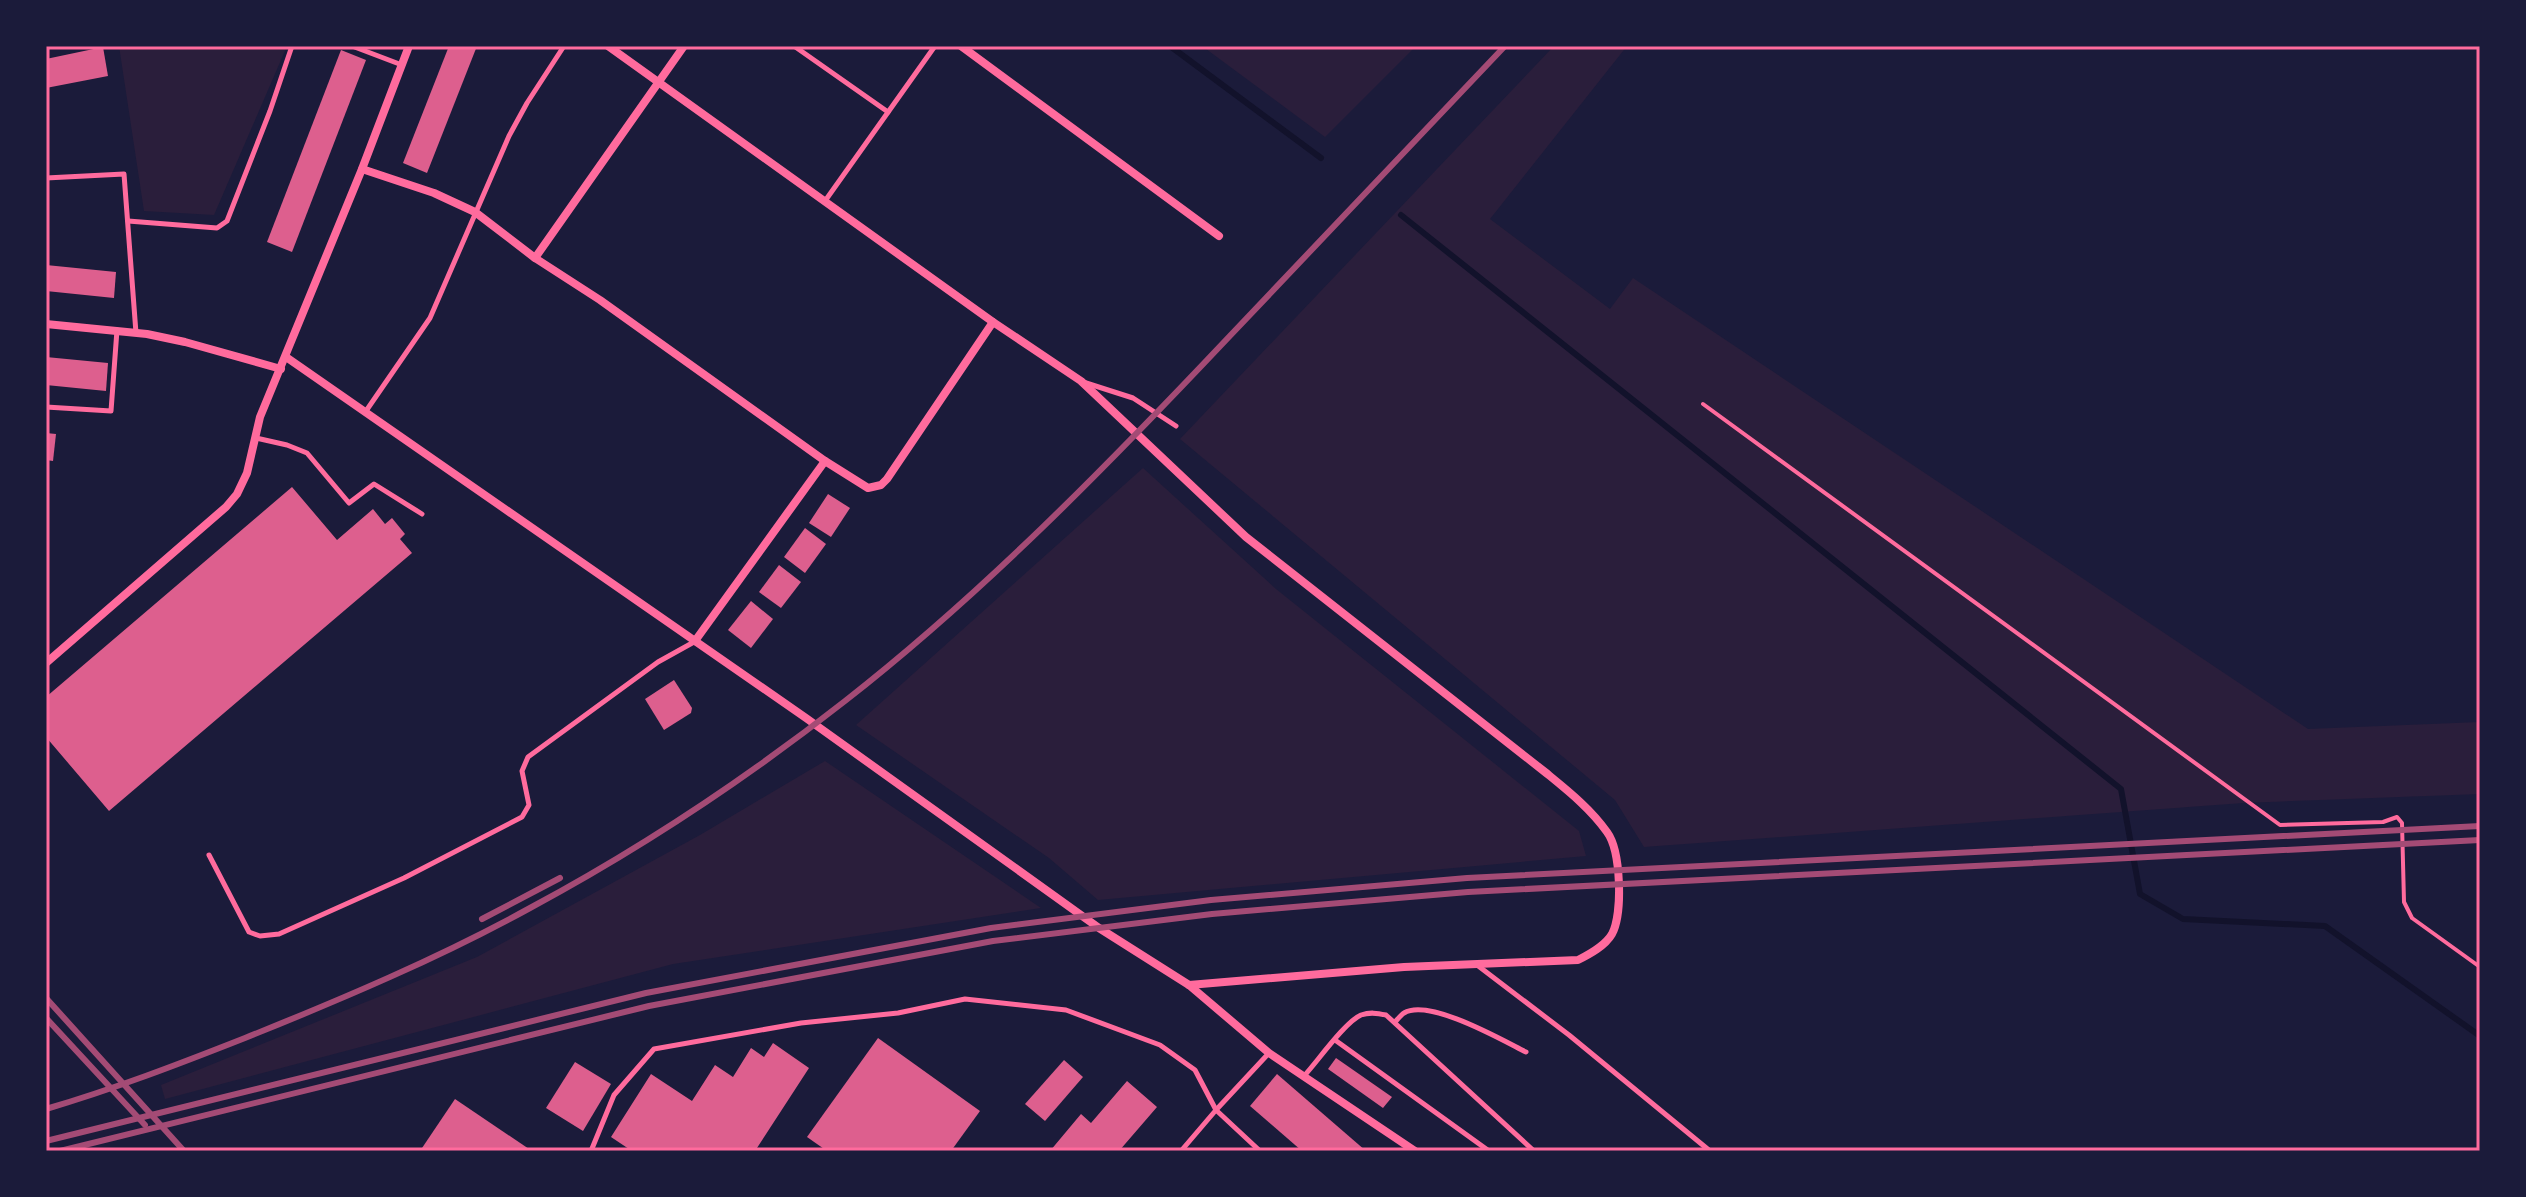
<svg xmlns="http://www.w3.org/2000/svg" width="2526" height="1197" viewBox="0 0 2526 1197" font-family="'Libre Baskerville',serif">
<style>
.green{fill:#2a1e3b}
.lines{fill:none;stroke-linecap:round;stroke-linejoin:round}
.stream{stroke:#12122b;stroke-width:6}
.building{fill:#dd5f8e}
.path{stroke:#ff6b9d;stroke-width:4}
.service{stroke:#ff6b9d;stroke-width:5}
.minor{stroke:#ff6b9d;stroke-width:8}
.rail{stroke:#a44b75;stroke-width:6}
.neatline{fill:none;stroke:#ff6b9d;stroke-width:3}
</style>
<rect width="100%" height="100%" fill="#1b1b3a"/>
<!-- green -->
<g class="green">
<path d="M119 46H287L214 215 144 211Z"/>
<path d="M1202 46H1416L1325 137Z"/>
<path d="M1554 46H1627L1490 219 1610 309 1633 278 2308 729 2480 722V794L2243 803 1644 847 1615 800 1180 439Z"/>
<path d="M1143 468 1276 589 1579 831 1586 856 1098 900 1049 858 856 725Z"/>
<path d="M825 761 1041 908 673 964 165 1099 161 1085 477 957 700 835Z"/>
</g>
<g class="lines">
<!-- stream -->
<g class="stream">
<path d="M1170 46 1321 158"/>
<path d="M1401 215 2121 789 2140 894 2183 919 2325 926 2480 1036"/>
</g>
</g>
<!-- building -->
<g class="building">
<path d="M449 46H477L427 173 403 163Z"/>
<path d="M103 47 108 76 46 88V59Z"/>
<path d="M341 50 366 60 292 252 267 242Z"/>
<path d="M46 265 116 272 114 298 46 291Z"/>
<path d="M46 357 108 363 106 391 46 385Z"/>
<path d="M46 433 56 434 53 461 46 460Z"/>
<path d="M292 487 337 540 373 509 385 524 392 518 405 534 400 539 412 553 109 811 46 737V697Z"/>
<path d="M828 494 850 508 831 537 809 523Z"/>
<path d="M805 528 826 544 805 573 784 557Z"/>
<path d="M779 565 801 582 781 608 759 592Z"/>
<path d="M751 601 773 619 751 648 728 630Z"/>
<path d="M674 680 692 708 691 713 664 730 645 699Z"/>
<path d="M878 1038 980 1111 951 1151H827L807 1137Z"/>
<path d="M773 1043 809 1068 755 1151H632L611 1137 651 1074 692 1101 715 1065 733 1077 751 1048 764 1057Z"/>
<path d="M1336 1058 1392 1097 1383 1108 1328 1069Z"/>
<path d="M1064 1060 1083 1077 1045 1121 1025 1104Z"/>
<path d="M575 1062 611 1084 583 1131 546 1108Z"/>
<path d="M1277 1074 1366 1151H1302L1250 1106Z"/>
<path d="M1127 1081 1157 1107 1119 1151H1050L1081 1114 1091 1123Z"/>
<path d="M455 1099 532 1151H420Z"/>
</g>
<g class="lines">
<!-- path -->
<path class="path" d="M1703 404 2280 825 2383 822 2397 817 2402 823 2404 902 2412 918 2480 967"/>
<!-- service -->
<g class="service">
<path d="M352 46 402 65"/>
<path d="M794 46 888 112"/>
<path d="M46 178 124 174 136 333"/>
<path d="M825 201 935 46"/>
<path d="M128 221 217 228 227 221 270 111 292 46"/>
<path d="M1083 382 1133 398 1176 426"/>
<path d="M46 407 111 411 117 330"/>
<path d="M366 411 430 318 509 136 527 103 564 46"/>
<path d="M256 438 287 445 307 453 349 503 374 484 422 514"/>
<path d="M209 855 249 932 260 936 279 934 404 878 522 817 529 805 522 771 528 757 658 662 694 642"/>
<path d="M1477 965 1569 1035 1710 1151"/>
<path d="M1395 1022C1396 1021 1402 1014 1404 1013 1429 998 1502 1040 1526 1052"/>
<path d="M1335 1040 1489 1151"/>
<path d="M1304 1076C1317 1062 1345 1022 1361 1015 1370 1012 1377 1013 1386 1015L1534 1151"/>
<path d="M591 1151 614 1095 654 1049 801 1023 898 1013 965 999 1066 1010 1160 1045 1195 1070 1216 1110 1181 1151"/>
<path d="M1260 1151 1216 1110 1269 1053"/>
</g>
<!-- minor -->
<g class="minor">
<path d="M608 46 993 322 1081 381 1246 537 1545 772C1567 790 1590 808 1607 832 1621 851 1623 913 1612 934 1605 946 1590 954 1578 960L1404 967 1189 985"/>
<path d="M961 46 1219 236"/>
<path d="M362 169 434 193 475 212 535 258 600 300 825 461 868 488 881 485 887 479 993 322"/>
<path d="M535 258 684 46"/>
<path d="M46 324 147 334 185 342 281 369"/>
<path d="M286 357 806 718 1099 928 1189 985 1269 1053 1415 1151"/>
<path d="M695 641 825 461"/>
<path d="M46 663 226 507 237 494 247 473 260 417 362 169 409 46"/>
</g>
<!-- rail -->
<g class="rail">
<path d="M482 919 560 878"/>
<path d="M46 998 184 1151"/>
<path d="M46 1018 145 1125"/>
<path d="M46 1109C114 1089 179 1064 245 1038 342 999 439 958 530 908 640 849 747 778 845 701 983 593 1106 467 1226 340 1319 242 1412 144 1505 46"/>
<path d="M46 1141 646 993 991 928 1211 900 1467 878 2480 826"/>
<path d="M60 1151 649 1006 993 941 1212 914 1468 892 2480 840"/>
</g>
</g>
<!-- border -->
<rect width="2526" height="1197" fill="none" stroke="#1b1b3a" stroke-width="96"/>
<rect x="48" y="48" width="2430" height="1101" class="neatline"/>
</svg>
